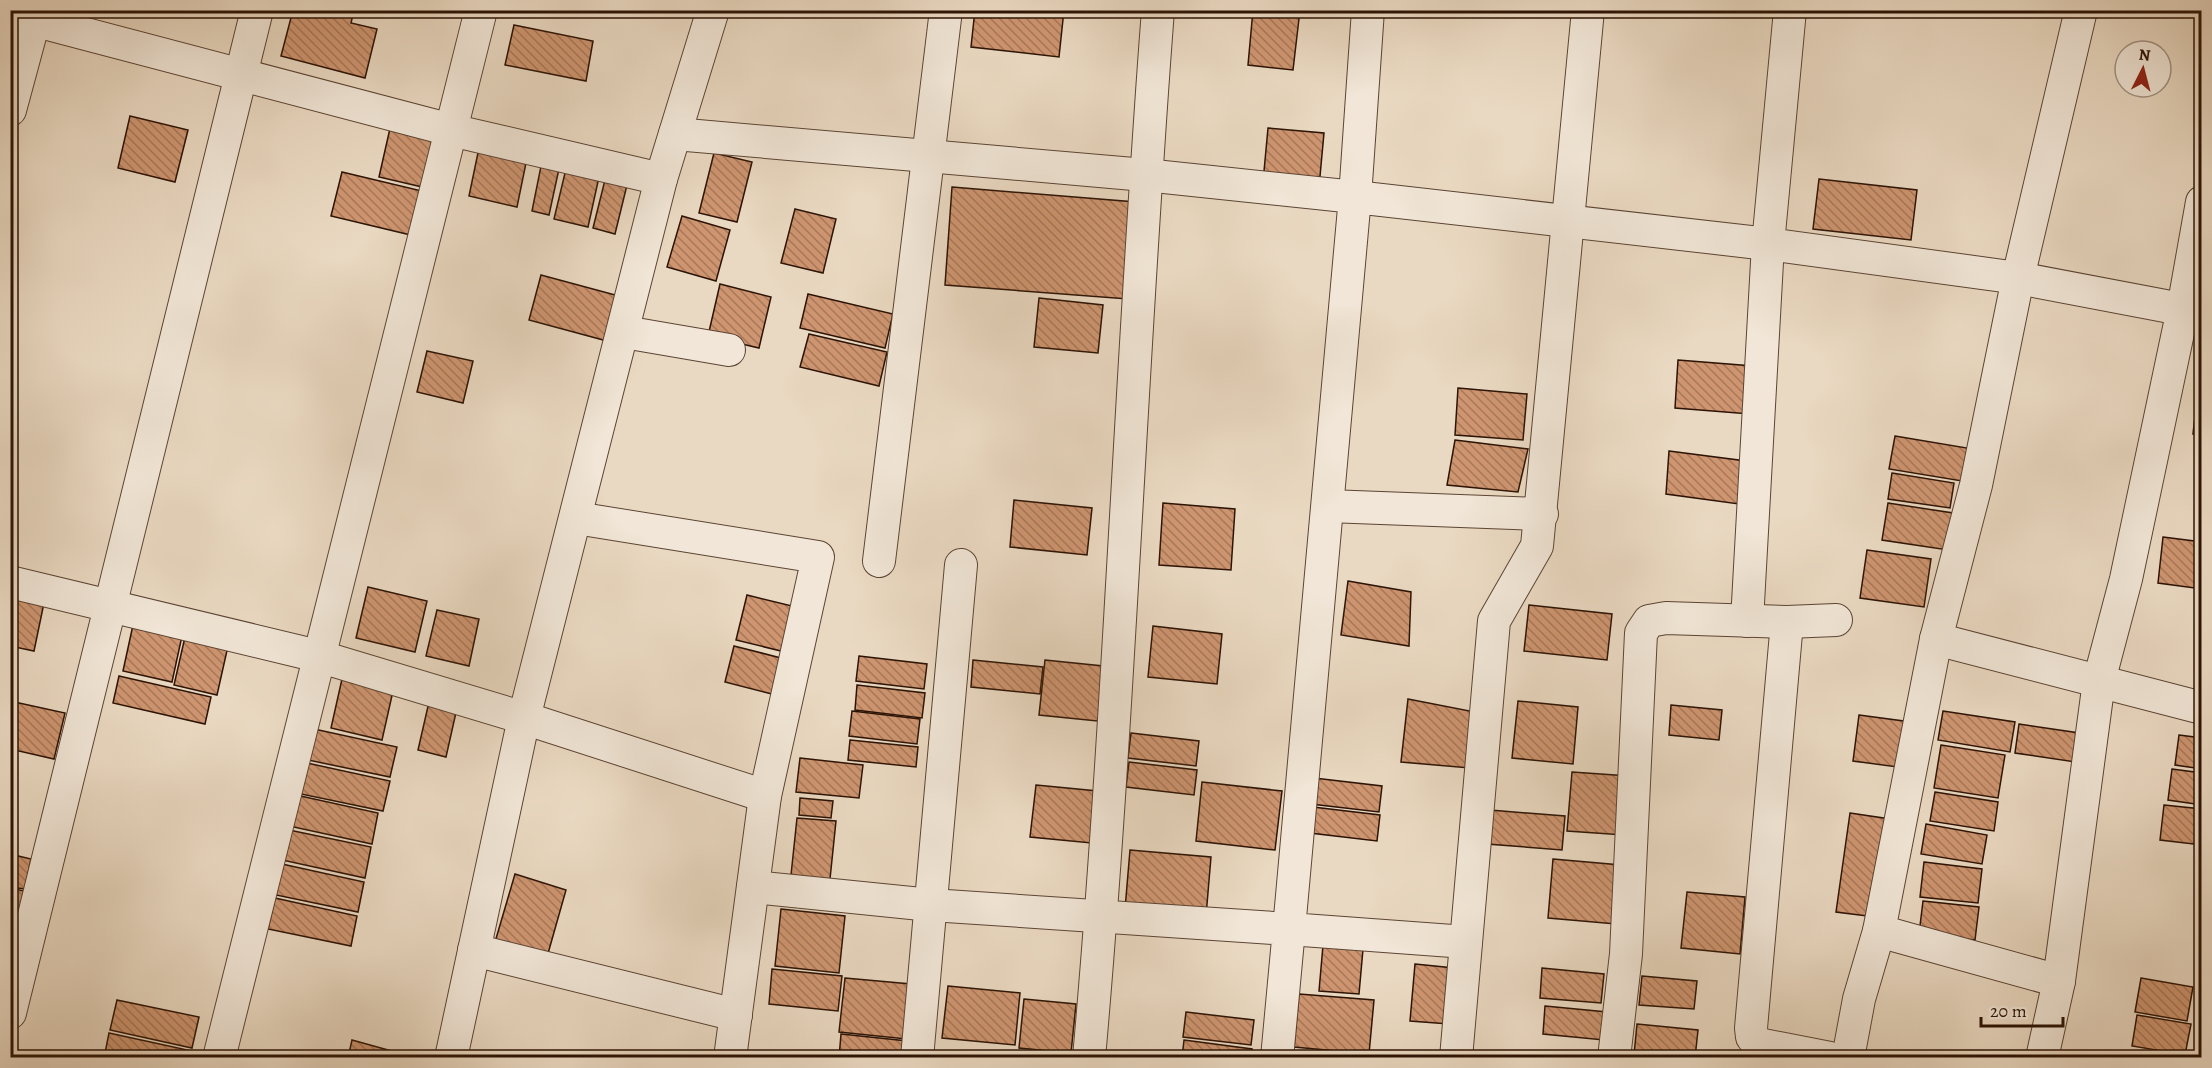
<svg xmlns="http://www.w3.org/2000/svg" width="2212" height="1068" viewBox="0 0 2212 1068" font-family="Alegreya,serif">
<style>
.building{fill:url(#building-back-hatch);stroke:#2c1305;stroke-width:1.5}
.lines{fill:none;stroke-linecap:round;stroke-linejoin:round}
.minor-casing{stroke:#5c4434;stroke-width:34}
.minor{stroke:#f1e6d7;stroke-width:32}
</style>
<defs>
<pattern id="building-back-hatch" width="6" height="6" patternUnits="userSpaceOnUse" patternTransform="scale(1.5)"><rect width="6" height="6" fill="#ce9570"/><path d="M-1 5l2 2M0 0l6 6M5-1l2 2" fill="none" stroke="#a7785a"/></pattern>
</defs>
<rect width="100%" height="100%" fill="#ead9c2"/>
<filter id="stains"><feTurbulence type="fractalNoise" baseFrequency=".00333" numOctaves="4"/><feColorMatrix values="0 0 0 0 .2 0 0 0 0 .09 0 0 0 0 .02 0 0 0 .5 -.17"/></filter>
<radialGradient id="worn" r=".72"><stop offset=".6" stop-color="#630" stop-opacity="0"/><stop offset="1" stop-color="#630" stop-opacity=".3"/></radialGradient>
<!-- building -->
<g class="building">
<path d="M293 10H354L351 23 377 29 365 78 281 56Z"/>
<path d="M975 10H1064L1059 57 971 47Z"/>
<path d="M1253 10H1300L1293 70 1248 65Z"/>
<path d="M514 25 593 41 586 81 505 65Z"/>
<path d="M130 116 188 130 175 182 118 168Z"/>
<path d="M391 124 444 137 431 189 379 177Z"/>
<path d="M1268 128 1324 133 1319 187 1263 182Z"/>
<path d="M479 148 527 158 517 207 469 196Z"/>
<path d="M714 153 752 162 737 222 699 213Z"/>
<path d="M542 161 560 164 549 215 532 211Z"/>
<path d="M566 169 599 177 588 227 554 219Z"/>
<path d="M342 172 426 192 415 236 331 216Z"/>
<path d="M1819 179 1917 190 1911 240 1813 229Z"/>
<path d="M605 180 627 185 615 234 593 228Z"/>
<path d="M952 187 1136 202 1128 299 945 285Z"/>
<path d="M795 209 836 219 823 273 781 263Z"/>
<path d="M682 216 730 230 716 281 667 267Z"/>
<path d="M541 275 619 296 607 341 529 320Z"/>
<path d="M720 284 771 297 759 348 708 336Z"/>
<path d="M808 294 893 314 885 348 800 328Z"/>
<path d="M1039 298 1103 305 1098 353 1034 347Z"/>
<path d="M809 334 887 352 879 386 800 367Z"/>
<path d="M427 351 473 361 463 403 417 392Z"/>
<path d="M2202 355V434H2193Z"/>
<path d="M1678 360 1753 366 1750 414 1675 408Z"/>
<path d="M1458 388 1527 394 1523 440 1455 435Z"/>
<path d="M1895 436 1973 449 1968 482 1889 469Z"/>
<path d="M1455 440 1528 449 1518 492 1447 485Z"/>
<path d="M1669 451 1746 461 1739 504 1666 494Z"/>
<path d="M1892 473 1954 483 1950 508 1888 499Z"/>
<path d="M1014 500 1092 508 1087 555 1010 547Z"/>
<path d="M1163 503 1235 509 1231 570 1159 565Z"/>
<path d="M1888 503 1953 513 1948 550 1882 540Z"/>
<path d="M2163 537 2202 542V589L2158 583Z"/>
<path d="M1867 550 1931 559 1924 607 1860 598Z"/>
<path d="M1348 581 1411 592 1409 646 1341 635Z"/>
<path d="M368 587 427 601 415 652 356 638Z"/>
<path d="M10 591 45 598 34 651 10 646Z"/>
<path d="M747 595 792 606 781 651 736 640Z"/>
<path d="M1529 605 1612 614 1607 660 1524 651Z"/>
<path d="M437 610 479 619 469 666 426 656Z"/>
<path d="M133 625 182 636 172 682 123 671Z"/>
<path d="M1153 626 1222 634 1217 684 1148 677Z"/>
<path d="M185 637 228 646 217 695 174 685Z"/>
<path d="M734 646 785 659 776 695 725 682Z"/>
<path d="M859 656 927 664 924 689 856 681Z"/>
<path d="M973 660 1043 667 1040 694 971 687Z"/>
<path d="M1045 660 1113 667 1107 722 1039 715Z"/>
<path d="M119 676 211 697 205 724 113 703Z"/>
<path d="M342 679 393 691 382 740 331 728Z"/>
<path d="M857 685 925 693 922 718 855 710Z"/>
<path d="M1408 699 1475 712 1470 768 1401 762Z"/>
<path d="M10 701 65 713 54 759 10 749Z"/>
<path d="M1518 701 1578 707 1573 764 1512 758Z"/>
<path d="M429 702 457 708 446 757 418 750Z"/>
<path d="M1671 705 1722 710 1719 740 1669 735Z"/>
<path d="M852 711 920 719 917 744 849 736Z"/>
<path d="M1943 711 2015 722 2010 752 1938 740Z"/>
<path d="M1859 715 1911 722 1905 768 1853 761Z"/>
<path d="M2019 724 2086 734 2082 763 2015 753Z"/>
<path d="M314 729 397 747 390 777 308 760Z"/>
<path d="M1131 733 1199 741 1196 766 1128 758Z"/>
<path d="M2179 735 2202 738V769L2175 765Z"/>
<path d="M850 740 918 747 916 767 848 760Z"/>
<path d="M1941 745 2005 755 1998 798 1934 788Z"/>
<path d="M800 758 863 765 859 798 796 792Z"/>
<path d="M1129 762 1197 770 1194 795 1126 787Z"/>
<path d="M307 763 390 781 383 811 301 794Z"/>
<path d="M2172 769 2202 773V805L2168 800Z"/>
<path d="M1572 772 1629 776 1624 835 1567 831Z"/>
<path d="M1314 778 1382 786 1379 812 1311 804Z"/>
<path d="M1202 782 1282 791 1275 850 1196 841Z"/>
<path d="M1036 785 1108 792 1102 844 1030 837Z"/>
<path d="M1935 792 1998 802 1994 831 1930 821Z"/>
<path d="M296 795 378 813 372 844 289 826Z"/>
<path d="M800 798 833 801 831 818 799 815Z"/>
<path d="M2164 805 2202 809V845L2160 840Z"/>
<path d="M1313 807 1380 815 1377 841 1310 833Z"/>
<path d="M1490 810 1565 816 1562 850 1487 844Z"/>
<path d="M1850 813 1890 819 1875 917 1836 912Z"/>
<path d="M797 818 836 821 830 879 791 875Z"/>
<path d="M1926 824 1987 835 1982 864 1921 854Z"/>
<path d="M289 830 371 847 365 878 282 860Z"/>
<path d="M1130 850 1211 857 1206 916 1125 909Z"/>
<path d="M10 854 31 859 25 889 10 887Z"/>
<path d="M1553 859 1621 865 1616 924 1548 918Z"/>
<path d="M1924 862 1982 869 1978 903 1920 897Z"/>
<path d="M282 864 364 882 358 912 276 895Z"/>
<path d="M515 874 566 890 547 957 495 942Z"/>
<path d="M10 888 24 891 18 923 10 922Z"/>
<path d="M1687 892 1745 897 1740 954 1681 948Z"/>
<path d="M275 898 357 916 351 946 268 929Z"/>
<path d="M1923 901 1979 907 1975 940 1919 934Z"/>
<path d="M781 909 845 916 839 973 775 966Z"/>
<path d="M1324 934 1364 938 1359 994 1319 991Z"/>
<path d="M1415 964 1454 968 1449 1024 1410 1021Z"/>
<path d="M1542 968 1604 974 1601 1003 1540 998Z"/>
<path d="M772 969 842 976 838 1011 769 1004Z"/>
<path d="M1642 976 1697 981 1694 1009 1639 1005Z"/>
<path d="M845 978 922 985 916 1040 839 1032Z"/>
<path d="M2141 978 2193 987 2187 1021 2135 1012Z"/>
<path d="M948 986 1020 993 1015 1045 942 1038Z"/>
<path d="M1299 994 1374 1000 1369 1054 1294 1047Z"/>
<path d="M1024 999 1076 1004 1071 1053 1019 1048Z"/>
<path d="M117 1000 199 1017 192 1048 110 1030Z"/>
<path d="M1545 1006 1607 1012 1604 1040 1543 1034Z"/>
<path d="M1186 1012 1254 1020 1251 1045 1183 1037Z"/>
<path d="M2137 1015 2191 1024 2185 1055 2132 1046Z"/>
<path d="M1637 1024 1698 1030 1695 1058 1634 1055Z"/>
<path d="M109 1033 192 1051 191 1058H104Z"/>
<path d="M841 1034 917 1042 915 1058H839Z"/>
<path d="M352 1040 417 1058H348Z"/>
<path d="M1184 1040 1252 1049 1251 1058H1182Z"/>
</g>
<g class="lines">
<defs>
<g id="minor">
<path d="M10 14 451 130 661 179"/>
<path d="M10 110 37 10"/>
<path d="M675 134 1145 175 1355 197 1368 10"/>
<path d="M624 332 729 350"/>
<path d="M1328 506 1542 514"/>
<path d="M576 518 818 557 765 796 730 1058"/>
<path d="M879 561 946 10"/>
<path d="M10 582 318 656 524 718 661 179 713 10"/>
<path d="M1747 621 1768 244 1790 10"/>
<path d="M1787 622 1751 1028 1752 1037 1758 1044 1830 1058"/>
<path d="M1936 639 2202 708"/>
<path d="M753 887 931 905 1289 929 1277 1058"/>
<path d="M1466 942 1289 929 1355 197 1768 244 2018 278 2202 313"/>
<path d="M474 950 736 1015"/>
<path d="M2059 981 1879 931 1936 639 1976 485 2018 278 2081 10"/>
<path d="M10 1013 257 10"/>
<path d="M219 1058 481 10"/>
<path d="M451 1058 524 718 765 796"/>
<path d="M917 1058 961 565"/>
<path d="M1089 1058C1120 709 1131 359 1158 10"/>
<path d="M1456 1058 1494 621 1537 546 1588 10"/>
<path d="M1614 1058 1626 954 1641 633 1649 621 1666 618 1787 622 1836 620"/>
<path d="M1848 1058 1859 999 1879 931"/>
<path d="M2042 1058 2059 981 2099 681 2126 579 2183 309 2202 202"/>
</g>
</defs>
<!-- minor casing -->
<use href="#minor" class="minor-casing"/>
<!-- minor -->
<use href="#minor" class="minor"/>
</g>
<!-- margin -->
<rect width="2212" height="1068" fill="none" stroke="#ead9c2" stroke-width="36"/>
<rect x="12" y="12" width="2188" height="1044" fill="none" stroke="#2c1305" stroke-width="3"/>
<rect x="18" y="18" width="2176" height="1032" fill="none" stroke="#2c1305" stroke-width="1.5"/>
<!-- north arrow -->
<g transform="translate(2143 69) rotate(6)"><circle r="28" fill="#f1e6d7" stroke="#a29283" stroke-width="1.5"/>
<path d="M0-4.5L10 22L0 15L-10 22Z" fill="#8f2418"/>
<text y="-9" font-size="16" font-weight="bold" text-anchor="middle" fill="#2c1305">N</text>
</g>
<!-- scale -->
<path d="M1981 1017v9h82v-9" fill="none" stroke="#2c1305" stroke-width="3"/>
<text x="1990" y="1017" font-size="18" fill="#2c1305" stroke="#f1e6d7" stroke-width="4.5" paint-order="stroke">20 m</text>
<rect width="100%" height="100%" filter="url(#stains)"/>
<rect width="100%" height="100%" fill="url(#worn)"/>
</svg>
